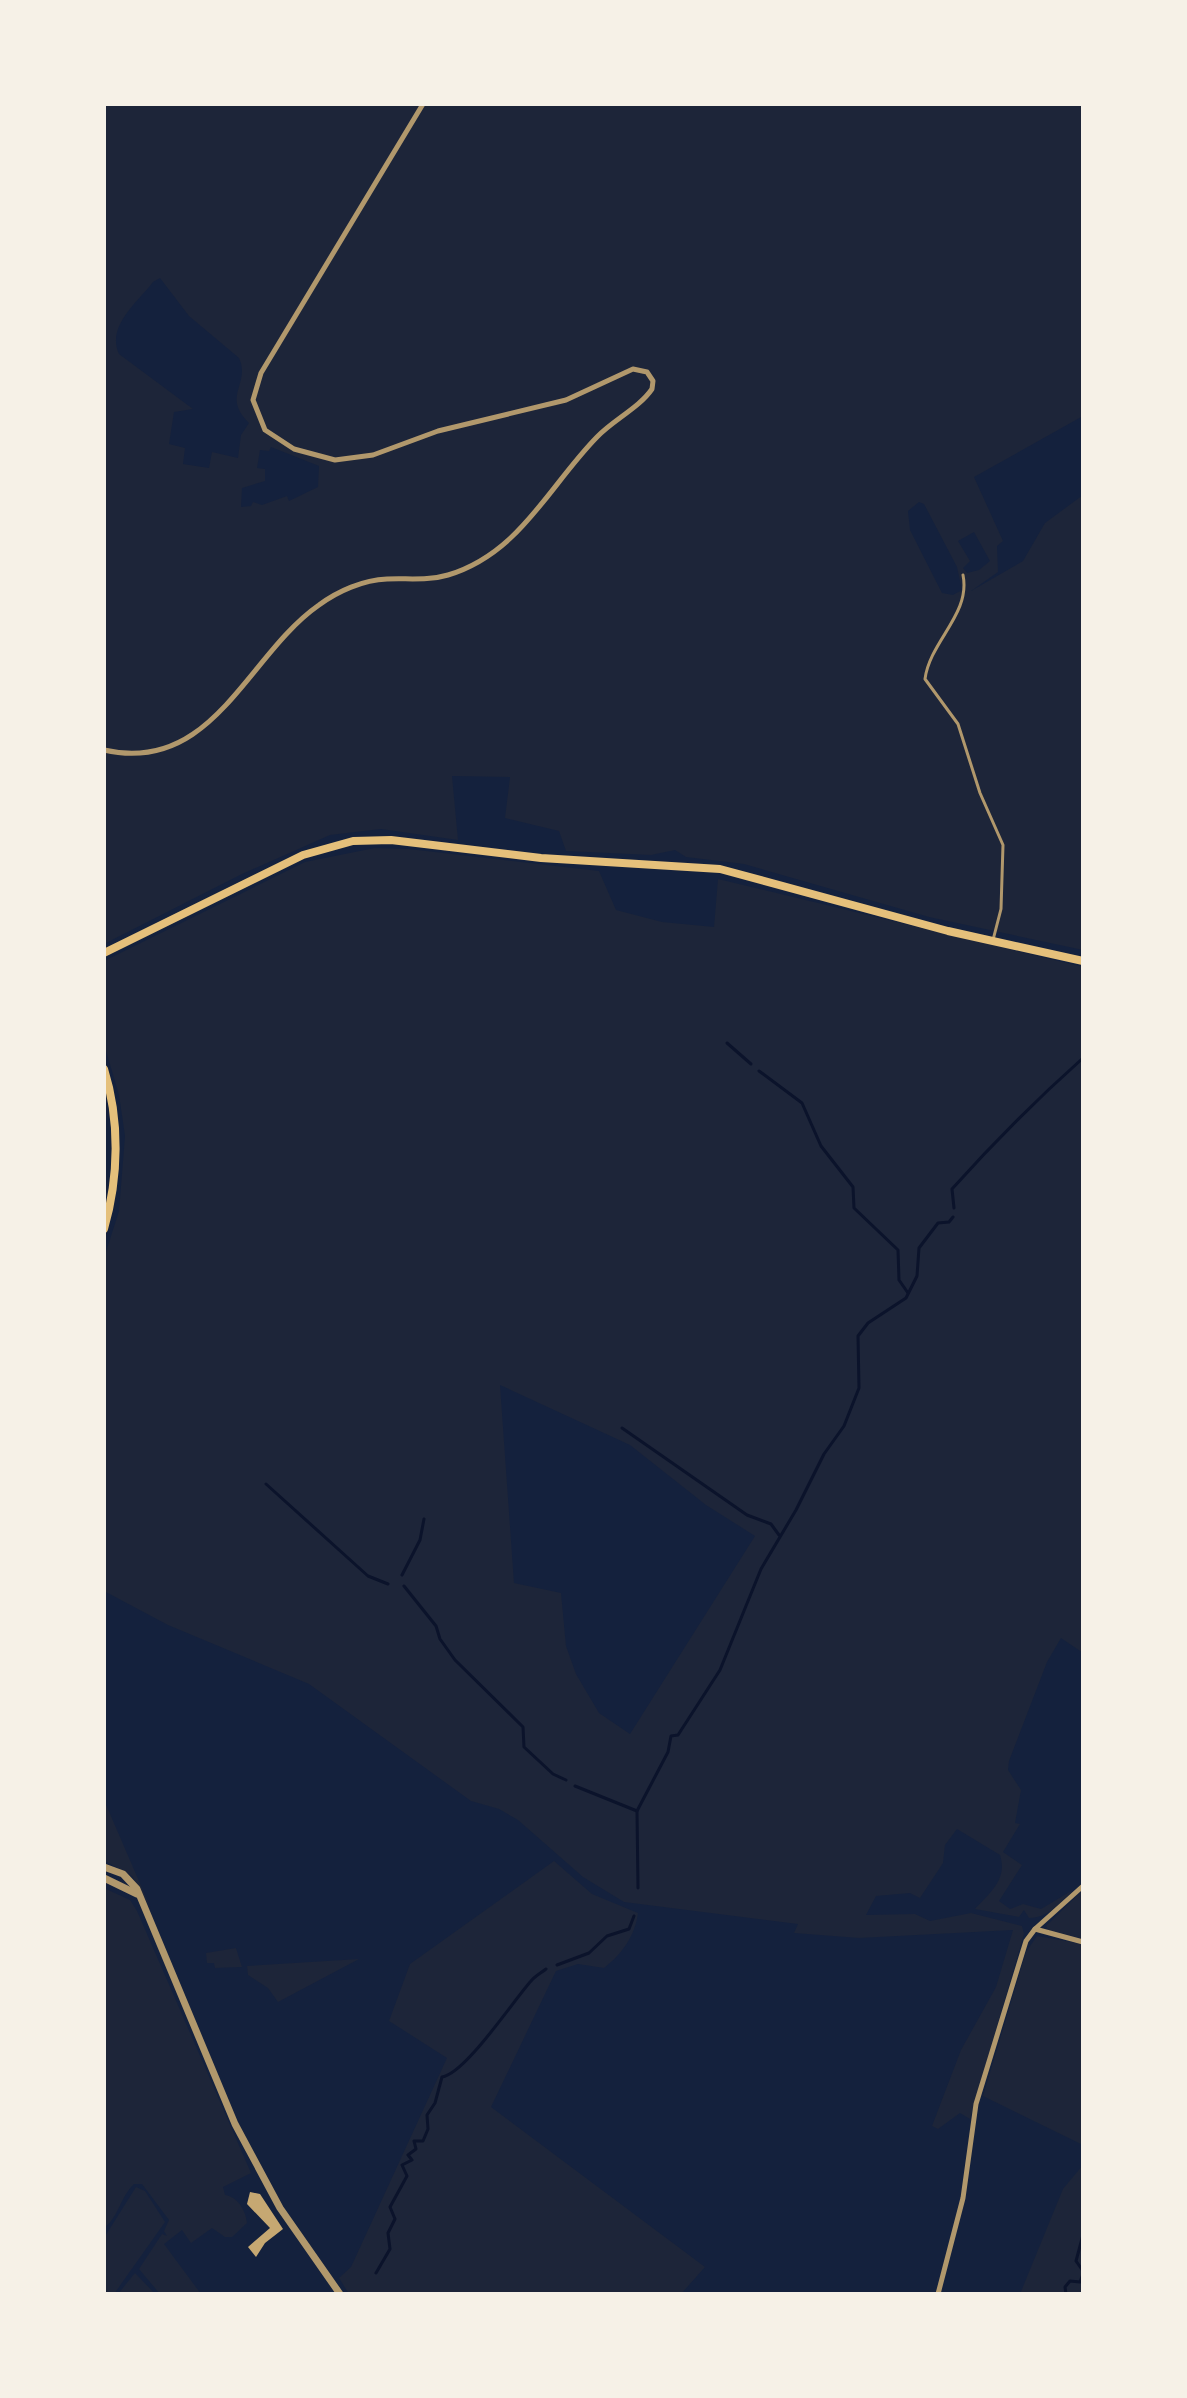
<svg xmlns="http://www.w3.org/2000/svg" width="1187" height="2398" viewBox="0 0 1187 2398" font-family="'Noto Sans',sans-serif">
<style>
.green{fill:#1d2539;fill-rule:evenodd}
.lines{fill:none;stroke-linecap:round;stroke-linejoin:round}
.stream{stroke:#0b132b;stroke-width:3}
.building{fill:#c6a872}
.service{stroke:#b1986c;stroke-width:3}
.minor{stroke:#b1986c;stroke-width:5}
.tertiary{stroke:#b1986c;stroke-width:7}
.secondary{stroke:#e5c07b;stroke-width:8}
</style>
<rect width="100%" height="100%" fill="#14213d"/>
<!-- green -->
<g class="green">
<path d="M104 104H1083V416L974 477 1003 541 997 546 998 572 971 591 1023 561 1045 523 1083 495V950L929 917 744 864 686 857 675 850 651 855 566 851 559 831 505 818 510 777 452 776 458 840 381 829 330 835 242 874 104 944ZM160 278 189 316 239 358C251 384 221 396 249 423L241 435 238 458 212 452 209 468 183 464 185 448 169 444 174 412 193 409 119 354C106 326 138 302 153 282ZM271 447 319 466 318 487 289 501 287 496 262 505 253 502 251 506 241 507 242 488 265 481V469L257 468 260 450 269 451ZM919 502 924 504 957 567 962 590 953 595 942 593 910 530 908 511ZM974 532 990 561 979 570 967 573 963 568 970 561 958 541Z"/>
<path d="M375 848 409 849 599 871 616 910 662 922 714 927 718 879 1083 967V1653L1061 1638 1047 1662 1009 1761 1008 1770 1021 1790 1015 1823 1020 1824 1003 1852 1022 1865 999 1901 1010 1909 1023 1904 1041 1909 1073 1890C1061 1903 1048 1918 1029 1918L1024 1910 1019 1917 975 1909C989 1893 1008 1880 1000 1855L957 1829 945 1845 943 1863 920 1898 910 1893 876 1896 866 1915 915 1914 930 1921 971 1913 1022 1926 1024 1934 970 2119 960 2113 938 2129 932 2126 961 2050 996 1987 1013 1930 859 1938 794 1933 798 1924 624 1902 583 1877 518 1820 499 1809 471 1801 309 1684 168 1625 104 1591V1258L119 1211 125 1136 119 1095 104 1044V961L305 862ZM500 1385 630 1445 706 1505 755 1536 630 1734 599 1713 576 1674 566 1646 561 1593 514 1583Z"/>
<path d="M104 1800 151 1909 132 1876 105 1861Z"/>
<path d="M554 1861 592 1894 638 1913C635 1936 622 1954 604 1968L578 1964 556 1971 491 2107 705 2267 681 2294H349L339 2278 351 2267 447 2058 389 2021 410 1964Z"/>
<path d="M104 1888 130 1900 137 1911 251 2173 223 2187 225 2195C238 2197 246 2211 247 2223L232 2237H225L212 2228 191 2243 182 2230 164 2244 201 2294H160L139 2269 162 2234 167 2236 164 2231 169 2220 142 2184H134C120 2197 119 2217 104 2228Z"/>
<path d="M1083 1890V1939L1048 1930 1046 1926Z"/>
<path d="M1037 1936 1083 1944V2145L983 2096 1026 1952Z"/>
<path d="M236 1948 242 1967 215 1968 214 1963H207L206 1953Z"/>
<path d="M359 1959 278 2002 268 1988 248 1975 247 1966Z"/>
<path d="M1083 2165V2294H1020L1063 2189Z"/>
<path d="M136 2187 145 2191 165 2222 114 2294H104V2238Z"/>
<path d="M135 2273 155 2294H118Z"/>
</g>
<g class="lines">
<!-- stream -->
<g class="stream">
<path d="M727 1043 751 1064"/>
<path d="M759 1071 802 1103 821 1146 853 1187 854 1208 898 1250 899 1280 908 1293"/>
<path d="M954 1208 952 1189C994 1142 1036 1100 1083 1058"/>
<path d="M622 1428 747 1515 771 1524 779 1535"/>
<path d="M266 1484 368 1576 388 1584"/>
<path d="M402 1575 420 1540 424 1519"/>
<path d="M404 1586 436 1626 440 1639 455 1660 523 1727 524 1747 553 1774 566 1780"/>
<path d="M575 1786 637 1811"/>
<path d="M638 1888 637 1811 668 1752 671 1736 678 1735 720 1670 761 1569 796 1510 824 1454 844 1426 859 1388 858 1336 868 1323 906 1298 917 1276 919 1248 938 1223 949 1222 953 1217"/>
<path d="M557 1965 589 1953 607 1936 629 1929 634 1916"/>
<path d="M1083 2235 1076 2261 1083 2271"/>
<path d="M376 2273 390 2249 388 2233 395 2219 390 2207 407 2176 402 2165 412 2160 408 2155 416 2149 414 2141H423L428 2129 427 2115 435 2103 442 2077C465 2074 513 2001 531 1981 535 1976 541 1973 546 1969"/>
<path d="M1066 2294 1065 2287 1070 2281 1080 2282 1083 2274"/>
</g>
</g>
<!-- building -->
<path class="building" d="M250 2192 260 2194 283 2229 265 2243 256 2257 248 2247 270 2228 247 2204Z"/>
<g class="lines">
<!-- service -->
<path class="service" d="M963 575C971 614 930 641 925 679L958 724 980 793 1003 845 1001 909 993 940"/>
<!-- minor -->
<g class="minor">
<path d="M104 750C213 775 247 655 319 605 338 591 363 580 387 579 407 578 428 581 448 575 520 553 548 487 597 437 613 420 639 408 652 389L653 381 647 372 633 369 566 400 438 431 373 455 335 460 294 449 265 430 253 400 261 373 423 104"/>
<path d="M1035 1929 1083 1942"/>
<path d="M938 2294 963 2198 976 2104 1026 1941 1035 1929 1083 1886"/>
</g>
<!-- tertiary -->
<g class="tertiary">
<path d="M104 1867 123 1874 137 1889 235 2124 280 2208 340 2294"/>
<path d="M104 1878 137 1894"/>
</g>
<!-- secondary -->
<g class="secondary">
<path d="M104 953 303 855 353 841 391 840 541 858 720 869 948 931 1083 961"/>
<path d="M104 1069C120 1120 119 1177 104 1229"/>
</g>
</g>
<!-- border -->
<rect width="1187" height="2398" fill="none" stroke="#f6f1e7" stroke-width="212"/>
</svg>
